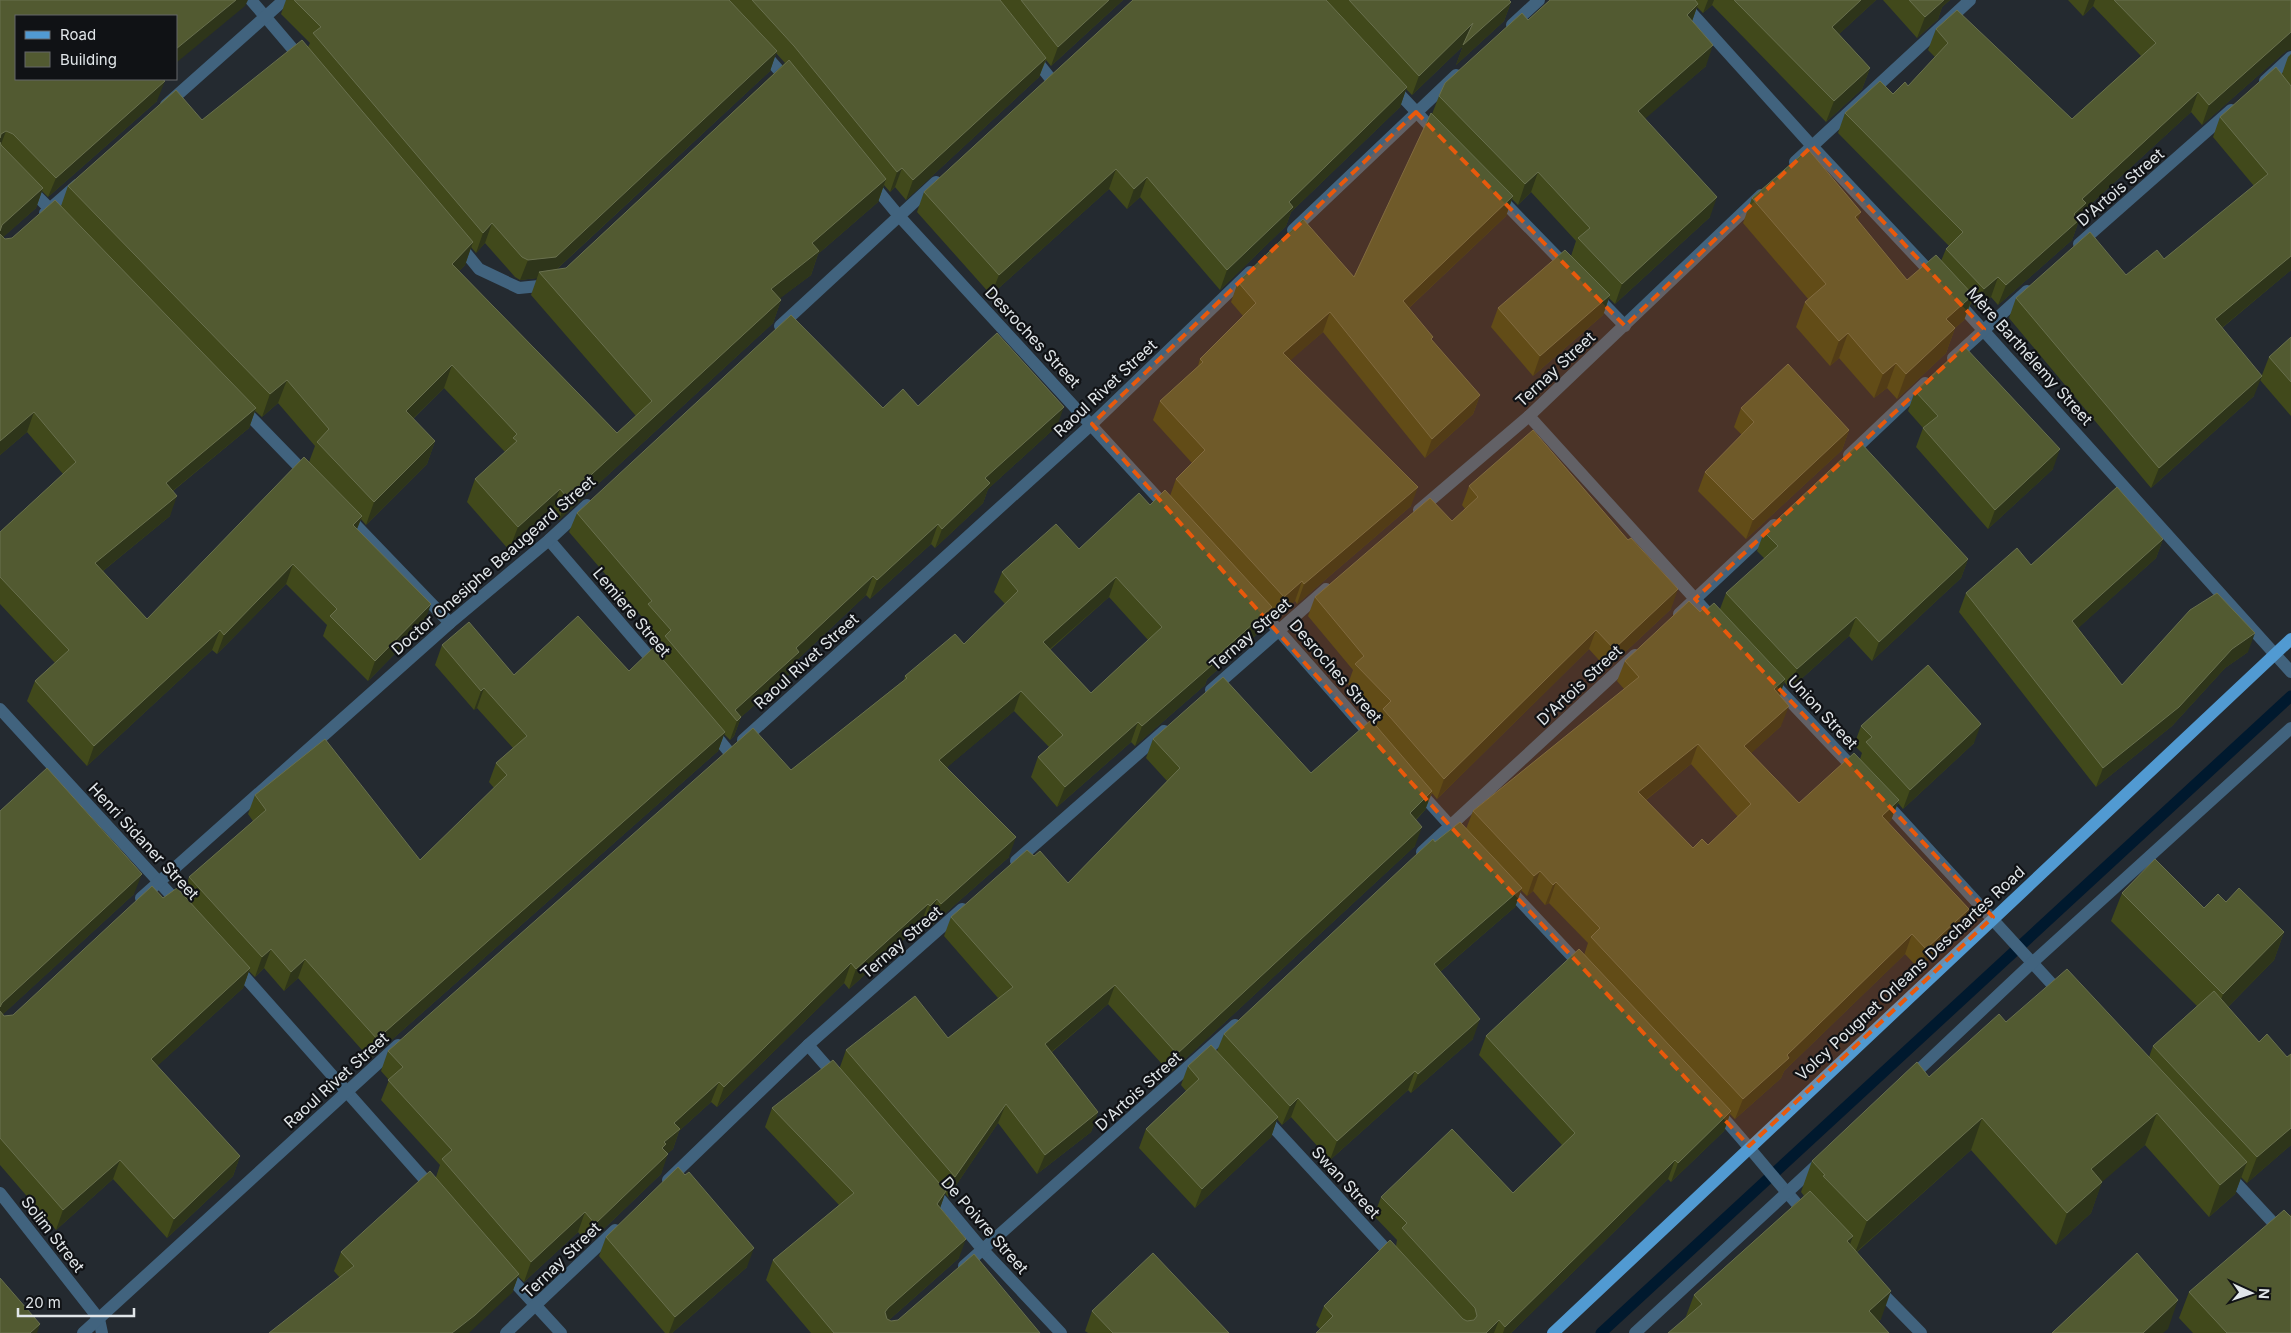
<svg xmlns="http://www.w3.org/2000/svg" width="2291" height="1333" viewBox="0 0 2291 1333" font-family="Inter,sans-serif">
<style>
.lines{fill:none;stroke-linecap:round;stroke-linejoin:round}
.stream{stroke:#00192e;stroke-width:11}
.minor{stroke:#41637e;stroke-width:12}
.major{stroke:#519ad2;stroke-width:12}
.wall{fill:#41491b;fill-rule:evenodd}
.shaded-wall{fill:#2e351a}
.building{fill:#525a31;stroke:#69704e;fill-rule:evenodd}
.marked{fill:#e8590c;fill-opacity:0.2;stroke:#e8590c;stroke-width:4;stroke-dasharray:10 6;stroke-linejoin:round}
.labels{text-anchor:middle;stroke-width:4.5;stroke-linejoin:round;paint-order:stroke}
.street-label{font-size:16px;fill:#e1e6e9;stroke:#101215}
</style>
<rect width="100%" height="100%" fill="#242a30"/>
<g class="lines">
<!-- stream -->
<path class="stream" d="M1601 1333 2291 696"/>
<!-- minor -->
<g class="minor">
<path d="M251 0 303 61"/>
<path d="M1680 0 1812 146 1934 276"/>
<path d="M1512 25 1539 0"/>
<path d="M761 50 789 82"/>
<path d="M1031 54 1050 78"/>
<path d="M2265 81 2291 57"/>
<path d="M1392 86 1438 135"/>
<path d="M166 105 284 0"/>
<path d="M1795 162 1970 0"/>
<path d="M870 181 899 216 1169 510"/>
<path d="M29 188 59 218"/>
<path d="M1498 196 1569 269"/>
<path d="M45 213 77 185"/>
<path d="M1293 230 1456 75"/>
<path d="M457 242 479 269 519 288 549 285"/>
<path d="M2079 244 2231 110"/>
<path d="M1594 294 1625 326"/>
<path d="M1956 300 2291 672"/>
<path d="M780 326 936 182"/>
<path d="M1953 358 2027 291"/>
<path d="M241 407 307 475"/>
<path d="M1529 416 1716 622"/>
<path d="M1849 455 1925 383"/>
<path d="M1419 510 1529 416 1761 195"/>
<path d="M346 515 450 623"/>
<path d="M549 540 658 667"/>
<path d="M1257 606 1374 739"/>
<path d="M1679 614 1774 525"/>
<path d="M1769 679 1857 772"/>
<path d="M1211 690 1326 589"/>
<path d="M0 709 181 906"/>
<path d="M711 730 729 752"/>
<path d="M743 740 1092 424 1250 272"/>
<path d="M1418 790 1455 831"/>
<path d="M1884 801 2061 994"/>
<path d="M1422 852 1635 655"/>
<path d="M1016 861 1164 731"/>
<path d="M1506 886 1583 968"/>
<path d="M141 898 450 623 549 540 587 505"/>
<path d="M236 967 434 1190"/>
<path d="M808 1045 836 1077"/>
<path d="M1910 1078 2032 963 2291 728"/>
<path d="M1716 1110C1748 1144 1776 1182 1808 1216"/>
<path d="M1263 1116 1395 1259"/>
<path d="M2228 1174 2291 1242"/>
<path d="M668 1180 808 1045 962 909"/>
<path d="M932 1189 983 1250 1061 1333"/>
<path d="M0 1193 99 1319 102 1333"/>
<path d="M964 1266 1235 1025"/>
<path d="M504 1271 561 1333"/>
<path d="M1877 1288 1921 1333"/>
<path d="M83 1333 398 1045"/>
<path d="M506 1333 615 1230"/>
<path d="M1635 1333 1819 1163"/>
</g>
<!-- major -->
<path class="major" d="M1553 1333 2291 639"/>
</g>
<!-- wall -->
<g class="wall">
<path d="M0 0 245 6 16 16 157 101 48 197 42 191 36 208 3 237 5 239 12 238 61 206 68 186 202 120 308 47 310 43 281 14 286 0H1123L1051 66 1046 60 1039 77 906 200 895 187 890 192 884 185 878 202 818 254 811 275 780 298 781 300 773 323 559 520 552 512 509 550 467 502 475 479 505 452 444 388 413 419 435 441 427 464 366 525 361 519 357 529 424 624 368 681 323 636 327 625 286 584 217 654 212 650 87 766 27 701 35 681 55 663 0 604V532L63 474 27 432 0 455ZM776 53 785 63 566 268 557 269 770 71ZM485 243 515 277 520 280 537 278 531 295 636 416 617 433 459 271 465 265 471 247 476 253ZM278 403 315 446 309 462 147 619 103 571 170 516 173 491 249 428 255 411 262 417Z"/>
<path d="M1133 0H1509L1511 2 1504 21 1456 65 1463 46 1412 95 1406 89 1400 107 1291 212 1286 226 1220 290 1140 197 1127 209 1109 189 991 295 917 212 924 192Z"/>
<path d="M1550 0H1876L1839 34 1870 68 1862 89 1826 122 1712 5 1703 13 1697 7 1692 21 1706 66 1645 118 1710 217 1615 304 1609 298 1603 315 1533 376 1491 327 1498 308 1571 256 1576 241 1531 192 1518 205 1512 199 1506 216 1409 308 1432 341 1480 395 1473 414 1425 458 1323 332 1290 360 1411 506 1297 604 1295 601 1277 616 1271 610 1265 627 1207 679 1205 685 1135 746 1131 742 1057 807 1031 777 1038 757 1049 747 1014 711 947 767 1009 857 933 924 930 919 923 926 921 924 849 989 844 983 717 1107 711 1102 679 1131 673 1149 667 1154 661 1174 588 1244 578 1232 524 1282 518 1276 512 1293 340 1278 334 1271 341 1252 436 1177 440 1165 381 1100 389 1080 381 1071 388 1051 791 770 904 680 905 676 964 644 1005 604 994 592 1002 572 1079 549 1150 505 1170 496 1176 479 1192 463 1153 420 1160 401 1198 366 1200 359 1243 316 1231 302 1238 282 1354 277 1432 114 1439 96 1528 20ZM1109 597 1148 640 1091 693 1050 650Z"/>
<path d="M1883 0H1950L1942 7 1938 19 1917 38Z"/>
<path d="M2068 0H2291L2286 51 2202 125 2191 112 2082 212 2072 240 1998 305 1991 297 1977 309 1971 303 1964 320 1955 328 1946 353 1897 399 1887 388 1874 398 1839 358 1830 366 1796 327 1805 302 1809 300 1743 223 1752 198 1858 221 1907 280 1941 261 1946 249 1949 246 1838 133 1845 113 1893 94 1908 86 1935 57 1928 50 1936 29 2072 119 2141 56 2093 6 2083 16Z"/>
<path d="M2291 54V270L2222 328 2254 396 2151 488 2009 318 2016 298 2126 275 2164 259 2254 186 2213 137 2220 117 2282 74 2288 57Z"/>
<path d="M2291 337V416L2260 380 2269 357Z"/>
<path d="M1915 391 2053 469 1988 529 1916 447 1923 428 1908 411Z"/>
<path d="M918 406 1057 426 988 489 983 503 935 548 931 544 870 599 866 595 797 660 792 672 741 717 734 736 730 740 724 734 718 751 370 1059 298 978 284 991 264 968 255 977 249 971 243 988 157 1066 240 1156 233 1176 167 1238 113 1179 56 1230 0 1165V811L134 894 3 1014 4 1016 13 1015 163 898 183 895 189 877 253 821 248 814 255 795 420 860 494 788 489 782 496 763 513 748 477 708 474 710 435 665 442 645 514 675 629 671 659 654 661 647 641 624 643 618 569 532 577 513 883 408Z"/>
<path d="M1741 408 1849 430 1842 450 1746 539 1698 491 1705 472 1742 435 1734 427Z"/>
<path d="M1469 486 1671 609 1607 669 1589 649 1437 799 1432 793 1425 810 1416 820 1415 846 1170 1073 1108 1004 1052 1052 1098 1112 1091 1132 1037 1174 998 1123 948 1197 945 1193 940 1208 959 1258 889 1320 891 1321 1040 1333H811L766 1280 773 1260 839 1205 765 1127 772 1108 840 1067 846 1050 948 1038 998 998 944 936 951 917 1034 856 1068 883 1167 781 1146 758 1153 739 1311 773 1376 726 1380 716 1348 684 1353 670 1308 616 1315 597 1452 521 1465 509 1462 505Z"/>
<path d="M1764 532 1968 559 1961 578 1872 661 1849 636 1790 689 1784 682 1780 696 1781 726 1751 753 1799 803 1860 759 1862 753 1854 745 1861 726 1974 743 1903 809 1898 803 1891 820 1888 823 1969 909 1961 929 1919 969 1905 954 1784 1071 1781 1078 1735 1119 1730 1114 1724 1131 1671 1182 1668 1179 1511 1333H1316L1320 1329 1316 1325 1324 1306 1396 1246 1397 1240 1374 1216 1381 1197 1513 1193 1562 1145 1479 1055 1486 1036 1584 955 1588 943 1549 903 1545 905 1533 891 1527 896 1521 890 1515 907 1440 972 1473 1039 1411 1093 1408 1090 1330 1160 1291 1117 1282 1125 1277 1119 1271 1137 1195 1208 1139 1148 1146 1129 1186 1091 1181 1085 1188 1066 1217 1051 1224 1034 1435 842 1466 829 1473 811 1624 689 1617 681 1625 661 1700 612 1720 609 1726 593 1765 559 1757 551ZM1691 764 1738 817 1708 845 1693 848 1646 800Z"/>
<path d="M2163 539 2156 558 2078 628 2122 685 2248 652 2225 668 2172 726 2096 787 1959 612 1966 593 2031 565Z"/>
<path d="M2122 893 2204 908 2226 902 2284 932 2274 960 2228 1007 2259 1042 2287 1057 2291 1054V1145L2247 1183 2241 1177 2235 1194 2209 1217 2145 1145 2102 1181 2091 1213 2056 1245 1971 1150 1857 1252 1881 1319 1878 1321 1685 1319 1694 1295 1804 1196 1801 1192 1812 1161 2006 1022 2149 1057 2153 1046 2197 1006 2111 921Z"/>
<path d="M2291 1214V1333H2193L2179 1318 2189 1292 2290 1216Z"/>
<path d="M606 1237 747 1267 672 1333H665L599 1256Z"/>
<path d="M1092 1311 1229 1333H1088L1085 1331Z"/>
</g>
<!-- shaded-wall -->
<g class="shaded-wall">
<path d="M236 0H248L245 6 176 63V49Z"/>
<path d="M1109 0H1123L1051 66 1058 47Z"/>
<path d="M1708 0H1714L1712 5 1703 13Z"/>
<path d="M1861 0H1876L1825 47 1832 27Z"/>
<path d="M1939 0H1950L1942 7 1938 19 1917 38 1925 17Z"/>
<path d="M2089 0H2095L2093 6 2083 16Z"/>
<path d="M1511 2 1504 21 1456 65 1463 46 1412 95 1419 76 1473 23Z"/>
<path d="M1698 4 1691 24 1687 15Z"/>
<path d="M2291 32V50L2286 51 2202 125 2209 105Z"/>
<path d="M1713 45 1706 66 1631 131 1638 111Z"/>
<path d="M777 51 770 71 548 277 539 272 537 278 520 280 528 260Z"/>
<path d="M1046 58 1039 77 906 200 913 180Z"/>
<path d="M1870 68 1862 89 1826 122 1834 101Z"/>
<path d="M165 81 157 101 48 197 56 178Z"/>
<path d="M1407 87 1400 107 1291 212 1286 226 1220 290 1227 270 1289 202Z"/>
<path d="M2198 92 2191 112 2082 212 2072 240 1998 305 2006 285 2074 214 2082 199Z"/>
<path d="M6 131 0 147V137L1 134Z"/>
<path d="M902 168 895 187 890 192 897 172Z"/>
<path d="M1116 169 1109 189 991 295 999 275Z"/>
<path d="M1538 172 1531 192 1518 205 1525 184Z"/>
<path d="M1147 177 1140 197 1127 209 1134 189Z"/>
<path d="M886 179 878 202 818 254 811 275 762 312 771 289 812 243Z"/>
<path d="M43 188 36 208 0 240V230L2 225Z"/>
<path d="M1513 196 1506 216 1396 320 1403 301Z"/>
<path d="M1717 197 1710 217 1615 304 1622 284Z"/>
<path d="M1861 212 1852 237 1855 217Z"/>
<path d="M492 223 485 243 476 253 483 233Z"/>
<path d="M473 242 465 265 444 287 452 264Z"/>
<path d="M2291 256V270L2207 340 2215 319Z"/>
<path d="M1998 277 1991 297 1977 309 1984 289Z"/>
<path d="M1610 295 1603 315 1533 376 1540 356Z"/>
<path d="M1973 295 1964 320 1937 344 1946 319Z"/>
<path d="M781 300 773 323 559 520 567 497Z"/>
<path d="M1330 312 1323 332 1276 373 1283 353Z"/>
<path d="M1955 328 1946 353 1897 399 1906 374Z"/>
<path d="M1848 333 1839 358 1830 366 1839 341Z"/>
<path d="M1896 363 1887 388 1874 398 1883 374Z"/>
<path d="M452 365 444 388 397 434 406 411Z"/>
<path d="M2262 376 2254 396 2151 488 2159 468Z"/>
<path d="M287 380 278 403 262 417 270 394Z"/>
<path d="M1480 395 1473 414 1425 458 1432 439Z"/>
<path d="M1064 407 1057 426 988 489 983 503 935 548 942 529 985 478Z"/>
<path d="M256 408 249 428 159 502 166 483Z"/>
<path d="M34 412 27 432 0 455V441Z"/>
<path d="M1849 430 1842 450 1746 539 1753 520Z"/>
<path d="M435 441 427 464 366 525 374 502Z"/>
<path d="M2060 449 2053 469 1988 529 1995 510Z"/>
<path d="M1418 487 1411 506 1297 604 1304 584Z"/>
<path d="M560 489 552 512 509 550 518 527Z"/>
<path d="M177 496 170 516 88 583 95 563Z"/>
<path d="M362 516 354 536 353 525Z"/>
<path d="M938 524 931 544 870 599 877 580Z"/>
<path d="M2163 539 2156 558 2065 640 2072 621Z"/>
<path d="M1968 559 1961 578 1872 661 1879 642Z"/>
<path d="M293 564 286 584 217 654 224 635Z"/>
<path d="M873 576 866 595 797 660 792 672 741 717 734 736 730 740 737 721 735 710 796 648Z"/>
<path d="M1116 577 1109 597 1035 662 1043 642Z"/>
<path d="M1302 581 1295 601 1277 616 1284 597Z"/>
<path d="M1678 589 1671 609 1607 669 1614 649Z"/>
<path d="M431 604 424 624 368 681 375 661Z"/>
<path d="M1272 607 1265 627 1207 679 1205 685 1135 746 1142 726 1210 662Z"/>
<path d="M1856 617 1849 636 1790 689 1797 669Z"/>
<path d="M220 630 212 650 87 766 94 746Z"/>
<path d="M1596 630 1589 649 1437 799 1444 779Z"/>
<path d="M2255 633 2248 652 2225 668 2172 726 2096 787 2103 768 2232 649Z"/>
<path d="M1785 679 1778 700 1774 689Z"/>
<path d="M484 688 477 708 474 710 481 691Z"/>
<path d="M1021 691 1014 711 932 780 939 760Z"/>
<path d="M1789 706 1781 726 1737 766 1744 746Z"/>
<path d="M1138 722 1131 742 1057 807 1065 787Z"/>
<path d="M1981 724 1974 743 1903 809 1910 790Z"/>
<path d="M725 732 718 751 370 1059 377 1039Z"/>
<path d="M1698 744 1691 764 1630 812 1638 792Z"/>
<path d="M1432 791 1425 810 1403 832 1410 813Z"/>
<path d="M1899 800 1891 820 1874 836 1882 816Z"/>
<path d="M1422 827 1415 846 1170 1073 1177 1054Z"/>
<path d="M1016 837 1009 857 933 924 941 904Z"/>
<path d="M1540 871 1533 891 1527 896 1534 876Z"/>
<path d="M142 874 134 894 0 1017V1007L2 1003Z"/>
<path d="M1556 882 1549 903 1545 905 1553 885Z"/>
<path d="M1522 888 1515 907 1427 983 1434 964Z"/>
<path d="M937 899 930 919 923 926 930 906Z"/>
<path d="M928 904 921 924 849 989 856 969Z"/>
<path d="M1969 909 1961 929 1919 969 1926 949Z"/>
<path d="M2284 932 2274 960 2213 1022 2223 994Z"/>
<path d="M1912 934 1905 954 1784 1071 1781 1078 1735 1119 1743 1099 1787 1055Z"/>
<path d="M271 949 264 968 255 977 262 957Z"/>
<path d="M305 959 298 978 284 991 291 972Z"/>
<path d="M851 963 844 983 717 1107 724 1087Z"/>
<path d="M250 968 243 988 144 1078 151 1059Z"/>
<path d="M1115 985 1108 1004 1038 1063 1045 1044Z"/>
<path d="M1480 1019 1473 1039 1411 1093 1418 1074Z"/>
<path d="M1415 1071 1408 1090 1330 1160 1337 1141Z"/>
<path d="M719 1082 711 1102 679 1131 673 1149 661 1159 668 1154 661 1174 588 1244 595 1224 664 1142 674 1123Z"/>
<path d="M1298 1098 1291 1117 1282 1125 1290 1106Z"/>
<path d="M1006 1104 998 1123 948 1197 955 1177Z"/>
<path d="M1731 1111 1724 1131 1671 1182 1678 1163Z"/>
<path d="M1098 1112 1091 1132 1037 1174 1045 1155Z"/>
<path d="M2157 1113 2145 1145 2080 1201 2091 1169Z"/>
<path d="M1278 1117 1271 1137 1195 1208 1202 1189Z"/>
<path d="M1982 1118 1971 1150 1855 1253 1867 1221Z"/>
<path d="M2291 1128V1145L2247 1183 2257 1157Z"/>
<path d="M240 1156 233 1176 167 1238 174 1219Z"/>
<path d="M120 1160 113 1179 56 1230 63 1210Z"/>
<path d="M1675 1160 1668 1179 1511 1333H1503L1505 1327Z"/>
<path d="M2247 1162 2235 1194 2209 1217 2220 1185Z"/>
<path d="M2102 1182 2091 1213 2056 1245 2067 1213Z"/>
<path d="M946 1191 939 1211 937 1204Z"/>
<path d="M585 1212 578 1232 524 1282 531 1262Z"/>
<path d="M1853 1236 1843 1264 1847 1241Z"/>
<path d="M966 1239 959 1258 881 1327 885 1312 888 1308Z"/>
<path d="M754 1248 747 1267 672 1333H669L675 1317Z"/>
<path d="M519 1274 512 1293 469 1333H452Z"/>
<path d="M1891 1291 1881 1319 1865 1333 1869 1311Z"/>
<path d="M2178 1300 2168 1329 2163 1333H2143Z"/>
<path d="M1499 1320 1494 1333H1486Z"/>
<path d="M40 1324 37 1333H30Z"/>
</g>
<!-- building -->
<g class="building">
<path d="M0 0H236L176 49V16H16V79H162L165 81 56 178 13 134 6 131 1 134 0 138Z"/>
<path d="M294 0H729L777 51 556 257 528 260 522 257 492 223 483 233 313 33 321 27Z"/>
<path d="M752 0H1000L1046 58 913 180 902 168 897 172 794 46Z"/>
<path d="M1021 0H1109L1058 47Z"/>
<path d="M1133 0H1326L1407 87 1289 202 1293 207 1227 270 1147 177 1134 189 1116 169 999 275 924 192Z"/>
<path d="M1349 0H1509L1511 2 1463 45 1473 23 1419 76Z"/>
<path d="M1550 0H1695L1698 4 1687 15 1713 45 1638 111 1717 197 1622 284 1578 238 1590 228 1538 172 1525 184 1439 96 1445 83 1522 13 1528 20Z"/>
<path d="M1734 0H1861L1832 27 1870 68 1834 101Z"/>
<path d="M1909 0H1944L1925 17Z"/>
<path d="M2114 0H2291V32L2209 105 2198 92 2082 199 2086 203 2074 214 2079 220 2006 285 1998 277 1984 289 1946 249 1963 232 1845 113 1880 81 1893 94 1905 82 1908 86 1948 43 1936 29 1957 10 2072 119 2156 43Z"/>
<path d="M302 40 473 242 452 264 617 433 652 401 539 272 566 268 789 60 886 179 812 243 819 251 771 289 781 300 567 497 560 489 518 527 475 479 517 441 513 438 517 434 452 365 406 411 435 441 374 502 317 442 329 429 287 380 270 394 68 186 176 90 202 120Z"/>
<path d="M2276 67 2291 86V256L2215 319 2262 376 2159 468 2016 298 2090 232 2126 275 2157 250 2164 259 2268 174 2220 117Z"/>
<path d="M1431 113 1513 196 1403 301 1433 337 1431 339 1480 395 1432 439 1330 312 1283 353 1418 487 1304 584 1302 581 1284 597 1176 479 1205 450 1160 401 1203 362 1200 359 1256 303 1238 282 1303 219 1354 277Z"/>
<path d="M0 142 1 145 43 188 2 225 0 231Z"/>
<path d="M1808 149 1861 212 1855 217 1907 280 1936 255 1973 295 1946 319 1955 328 1906 374 1896 363 1883 374 1848 333 1839 341 1805 302 1826 284 1752 198Z"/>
<path d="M55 200 256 408 166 483 177 496 95 563 147 619 304 457 362 516 353 525 431 604 375 661 330 616 337 609 293 564 224 635 220 630 94 746 35 681 69 650 0 577V532L76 462 34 412 0 441V234L5 239 12 238Z"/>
<path d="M1565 250 1610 295 1540 356 1498 308Z"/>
<path d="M791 315 883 408 903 389 918 406 997 333 1064 407 985 478 990 483 942 529 938 524 877 580 873 576 796 648 799 652 735 710 741 717 737 721 665 636 671 630 648 604 652 601 577 513Z"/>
<path d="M2291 337V382L2269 357Z"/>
<path d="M1964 346 2060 449 1995 510 1923 428 1938 416 1915 391Z"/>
<path d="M1788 364 1849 430 1753 520 1705 472 1754 422 1741 408Z"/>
<path d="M1533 430 1628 540 1631 538 1678 589 1614 649 1596 630 1444 779 1383 709 1391 701 1355 664 1364 656 1315 597 1430 498 1452 521 1478 497 1469 486Z"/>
<path d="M1860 442 1968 559 1879 642 1856 617 1797 669 1726 593 1778 546 1764 532Z"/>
<path d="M2117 487 2163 539 2072 621 2122 685 2190 610 2217 593 2255 633 2232 649 2179 707 2103 768 1966 593 2017 548 2031 565Z"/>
<path d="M1165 490 1272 607 1210 662 1212 665 1142 726 1138 722 1065 787 1038 757 1063 735 1021 691 939 760 1016 837 941 904 937 899 930 906 928 904 856 969 851 963 724 1087 719 1082 674 1123 680 1129 664 1142 666 1144 662 1148 668 1154 595 1224 585 1212 531 1262 442 1159 452 1150 388 1080 403 1067 388 1051 753 728 791 770 907 678 905 676 955 634 964 644 1018 591 1002 572 1056 524 1079 549 1139 493 1150 505ZM1116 577 1162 627 1091 693 1043 642Z"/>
<path d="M1689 601 1700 612 1703 609 1705 611 1714 603 1785 679 1774 689 1789 706 1744 746 1799 803 1854 753 1899 800 1882 816 1969 909 1926 949 1912 934 1787 1055 1789 1058 1743 1099 1591 937 1600 928 1556 882 1553 885 1540 871 1534 876 1473 811 1639 677 1625 661ZM1698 744 1751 804 1708 845 1702 839 1693 848 1638 792Z"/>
<path d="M578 616 629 671 653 648 725 732 377 1039 305 959 291 972 271 949 262 957 189 877 266 810 255 795 325 739 420 860 507 775 496 763 527 736 484 688 481 691 442 645 469 622 514 675Z"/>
<path d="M1928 665 1981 724 1910 790 1866 742 1872 737 1861 726Z"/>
<path d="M1223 677 1311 773 1371 720 1432 791 1410 813 1422 827 1177 1054 1115 985 1045 1044 1098 1112 1045 1155 1006 1104 955 1177 846 1050 915 996 948 1038 1013 987 951 917 1027 850 1034 856 1040 851 1068 883 1180 768 1153 739Z"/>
<path d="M47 768 142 874 2 1003 0 1007V811Z"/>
<path d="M1460 822 1522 888 1434 964 1480 1019 1418 1074 1415 1071 1337 1141 1298 1098 1290 1106 1224 1034 1433 839 1435 842Z"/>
<path d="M2155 859 2204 908 2218 894 2226 902 2239 888 2284 932 2223 994 2122 893Z"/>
<path d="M152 886 163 898 177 888 250 968 151 1059 240 1156 174 1219 120 1160 63 1210 0 1138V1011L4 1016 13 1015Z"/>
<path d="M1579 949 1731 1111 1678 1163 1675 1160 1505 1327 1499 1320 1486 1333H1316L1333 1316 1324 1306 1390 1240 1463 1319 1467 1321 1474 1320 1477 1316 1475 1308 1402 1228 1407 1223 1381 1197 1452 1129 1513 1193 1575 1133 1486 1036Z"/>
<path d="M2067 969 2247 1162 2220 1185 2157 1113 2091 1169 2102 1182 2067 1213 1982 1118 1867 1221 1823 1176 1825 1175 1812 1161 1917 1062 1929 1077 1999 1014 2006 1022Z"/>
<path d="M2214 991 2259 1042 2267 1034 2287 1057 2291 1054V1128L2257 1157 2153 1046Z"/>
<path d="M1211 1045 1278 1117 1202 1189 1146 1129 1199 1079 1188 1066Z"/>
<path d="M833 1060 946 1191 937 1204 966 1239 888 1308 885 1312 887 1319 891 1321 898 1320 974 1254 1040 1333H834L773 1260 854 1193 772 1108Z"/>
<path d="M678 1167 685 1175 689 1172 754 1248 675 1317 606 1237Z"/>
<path d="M430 1171 519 1274 475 1315 452 1333H269L354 1266 341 1252Z"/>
<path d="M1810 1191 1853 1236 1847 1241 1891 1291 1869 1311 1889 1333H1668L1702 1304 1694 1295Z"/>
<path d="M2284 1210 2291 1217V1333H2227L2189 1292Z"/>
<path d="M1153 1253 1229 1333H1113L1092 1311Z"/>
<path d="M2137 1253 2178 1300 2143 1333H2052Z"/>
<path d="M0 1278 40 1324 30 1333H0Z"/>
</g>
<!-- marked area -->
<path class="marked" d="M1416 112 1625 326 1812 146 1984 329 1695 599 1993 917 1749 1146 1450 826 1092 424Z"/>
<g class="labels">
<!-- street labels -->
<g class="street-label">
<text transform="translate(2120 187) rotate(-41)" y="6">D'Artois Street</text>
<text transform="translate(1033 337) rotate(47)" y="6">Desroches Street</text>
<text transform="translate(2030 356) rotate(48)" y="6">Mère Barthélemy Street</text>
<text transform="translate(1555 369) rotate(-43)" y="6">Ternay Street</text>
<text transform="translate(1105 388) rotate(-43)" y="6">Raoul Rivet Street</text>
<text transform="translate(493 565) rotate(-41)" y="6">Doctor Onesiphe Beaugeard Street</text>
<text transform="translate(632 612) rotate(50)" y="6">Lemiere Street</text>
<text transform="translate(1250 634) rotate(-41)" y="6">Ternay Street</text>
<text transform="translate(806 661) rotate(-42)" y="6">Raoul Rivet Street</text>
<text transform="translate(1336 671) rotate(49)" y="6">Desroches Street</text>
<text transform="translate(1579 685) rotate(-43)" y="6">D'Artois Street</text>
<text transform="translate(1823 712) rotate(47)" y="6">Union Street</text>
<text transform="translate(144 841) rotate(47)" y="6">Henri Sidaner Street</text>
<text transform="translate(901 942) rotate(-41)" y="6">Ternay Street</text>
<text transform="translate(1910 973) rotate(-43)" y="6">Volcy Pougnet Orleans Deschartes Road</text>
<text transform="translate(336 1080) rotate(-42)" y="6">Raoul Rivet Street</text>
<text transform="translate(1138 1091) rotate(-42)" y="6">D'Artois Street</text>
<text transform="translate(1346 1182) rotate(47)" y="6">Swan Street</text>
<text transform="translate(985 1225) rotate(49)" y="6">De Poivre Street</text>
<text transform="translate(53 1234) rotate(52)" y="6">Solim Street</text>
<text transform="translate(561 1260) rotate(-44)" y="6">Ternay Street</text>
</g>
</g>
<!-- legend -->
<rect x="15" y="15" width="162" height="65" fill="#101215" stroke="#64676a"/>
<rect x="25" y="31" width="25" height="8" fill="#519ad2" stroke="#64676a"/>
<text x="60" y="40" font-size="15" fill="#e1e6e9">Road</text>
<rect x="25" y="52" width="25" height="15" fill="#525a31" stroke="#64676a"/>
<text x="60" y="65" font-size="15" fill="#e1e6e9">Building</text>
<!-- north arrow -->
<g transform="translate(2251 1293) rotate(93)" stroke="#101215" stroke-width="4" paint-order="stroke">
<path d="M0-4L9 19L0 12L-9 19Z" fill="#e1e6e9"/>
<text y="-8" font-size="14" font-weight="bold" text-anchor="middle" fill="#e1e6e9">N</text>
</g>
<!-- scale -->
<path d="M18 1308v8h116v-8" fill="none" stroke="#e1e6e9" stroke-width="2.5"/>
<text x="25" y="1308" font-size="15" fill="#e1e6e9" stroke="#101215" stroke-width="4" paint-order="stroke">20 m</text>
</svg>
